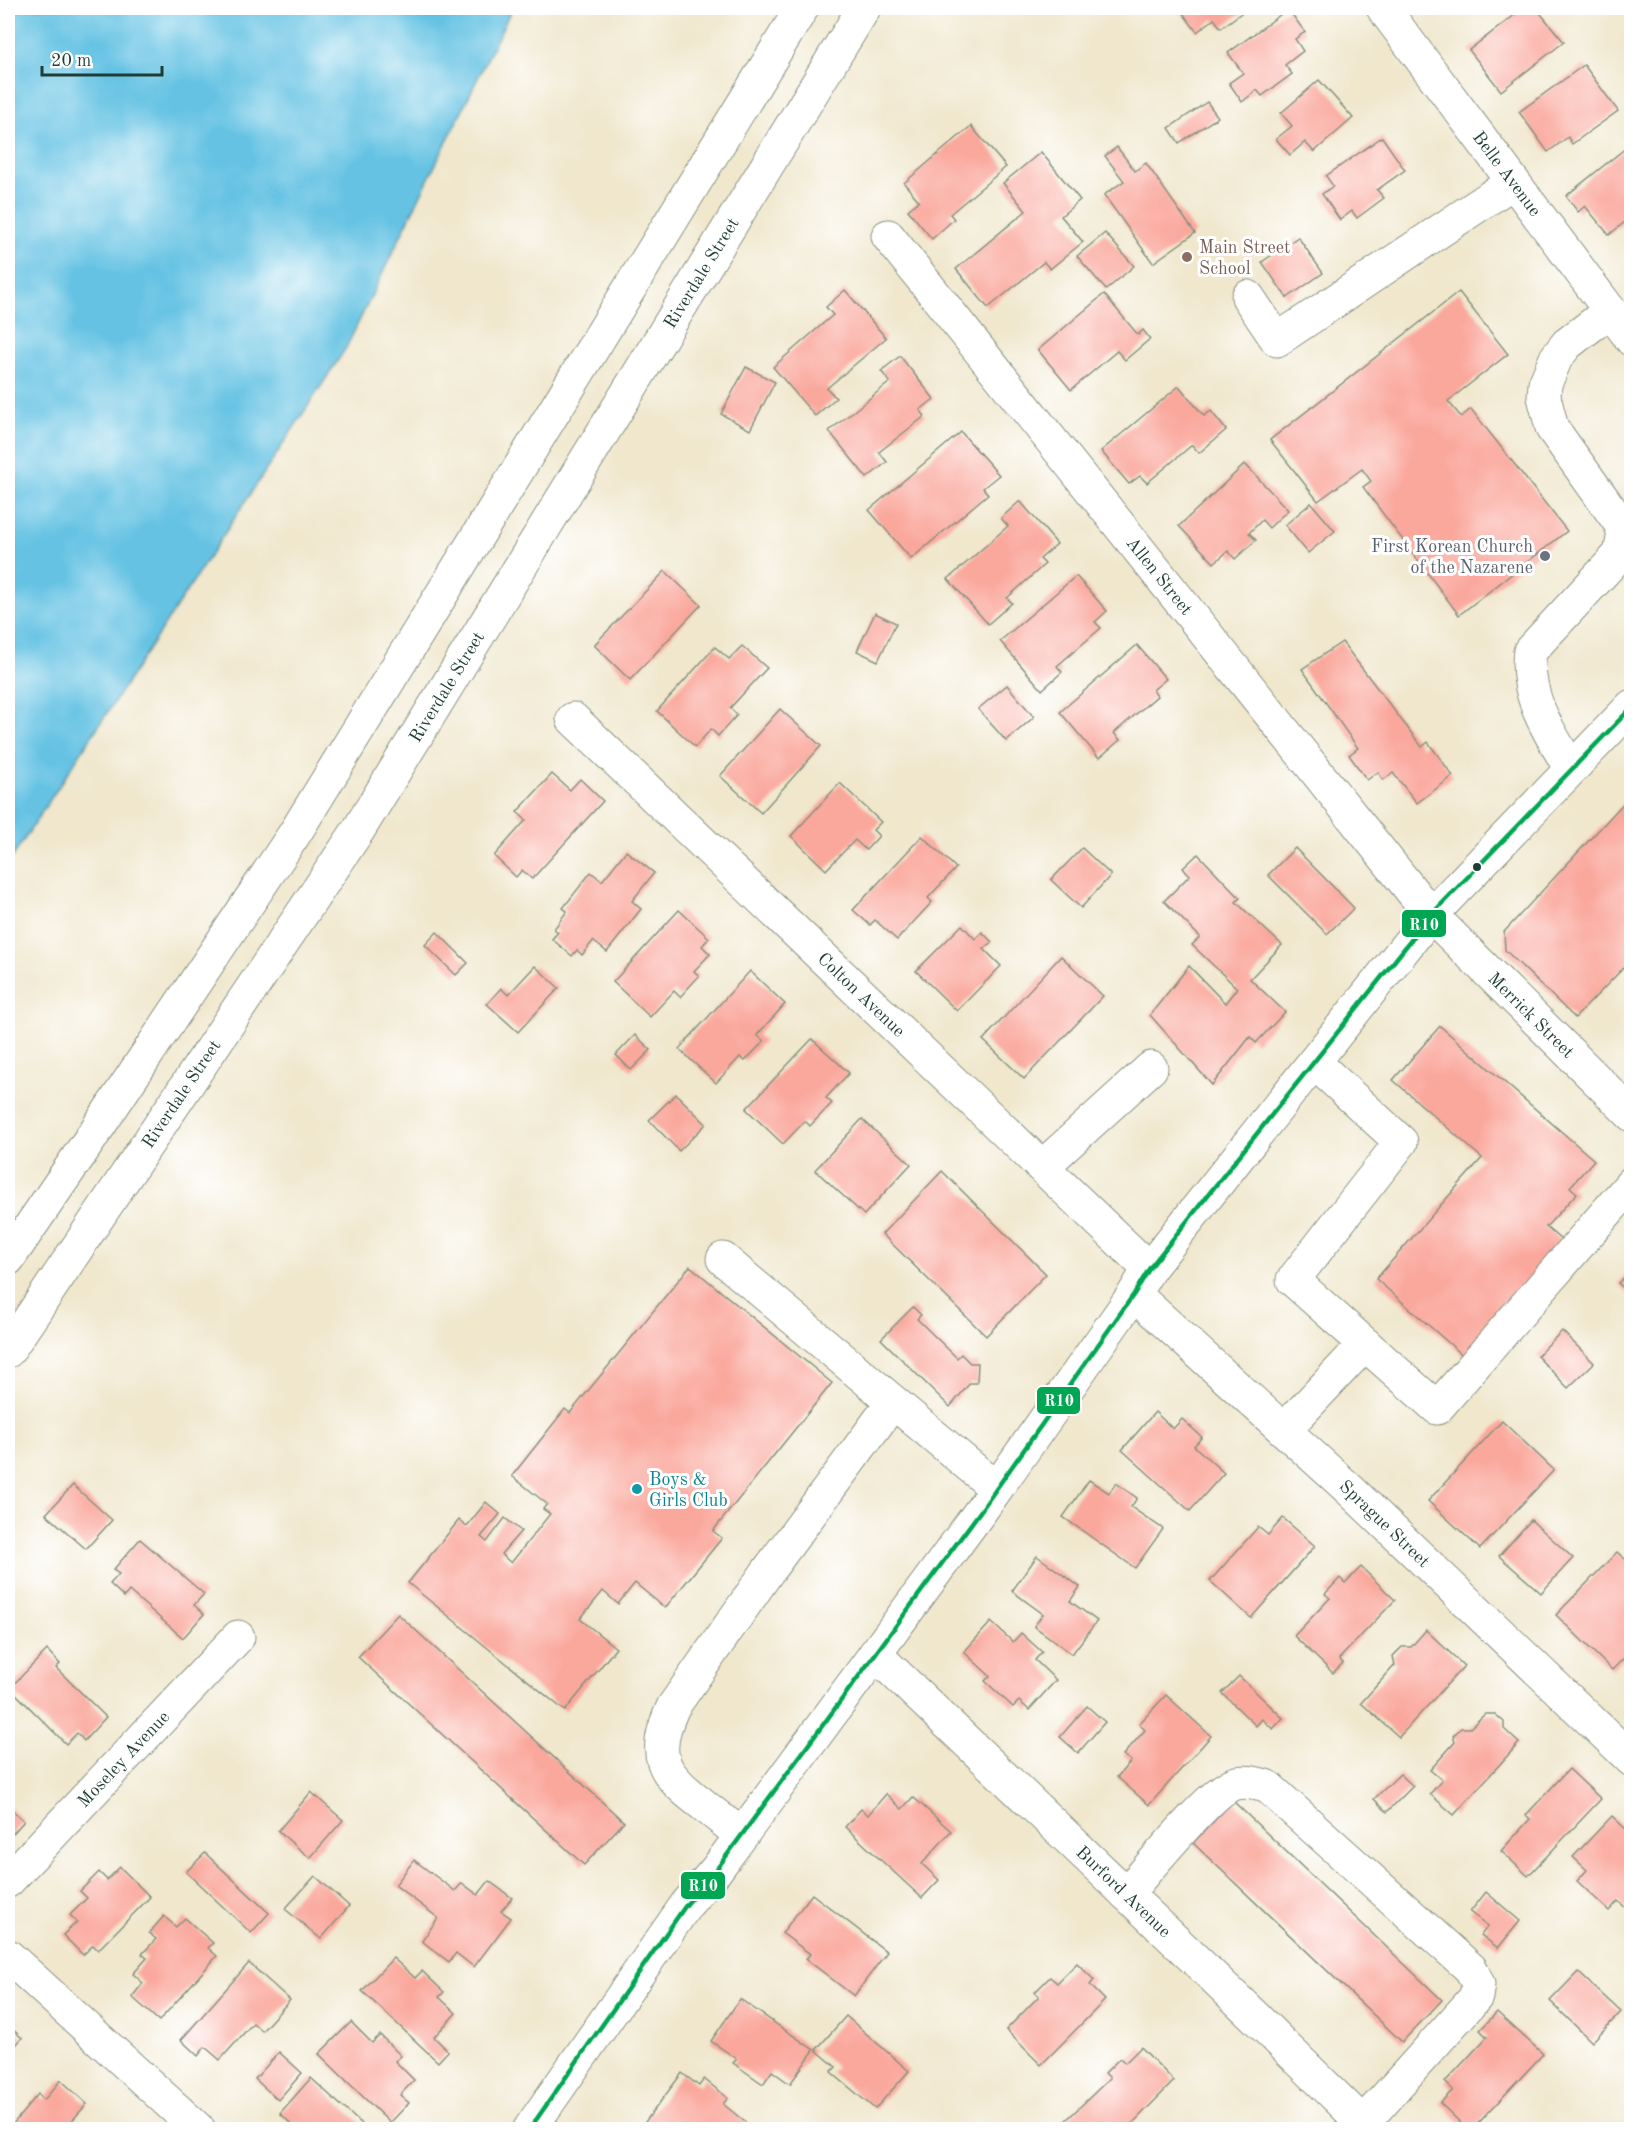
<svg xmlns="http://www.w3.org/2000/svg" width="1639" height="2137" viewBox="0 0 1639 2137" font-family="'Old Standard TT',serif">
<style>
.water{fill:#65c2e3;stroke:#42808c;stroke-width:1.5}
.building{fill:#faa79c}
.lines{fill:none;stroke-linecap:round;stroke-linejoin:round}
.minor-casing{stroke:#889280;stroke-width:35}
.highway-casing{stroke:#889280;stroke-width:35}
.minor{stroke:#fff;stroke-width:33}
.highway{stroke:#fff;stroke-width:33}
.bus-1-casing{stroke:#fff;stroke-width:9}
.bus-1{stroke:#00a651;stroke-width:4.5}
.education-dot{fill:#8d6e63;stroke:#fff;stroke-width:2}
.worship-dot{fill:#6b7280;stroke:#fff;stroke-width:2}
.bus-dot{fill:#1f3d34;stroke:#fff;stroke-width:2}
.culture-dot{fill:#0f9aa8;stroke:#fff;stroke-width:2}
.labels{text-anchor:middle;stroke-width:6;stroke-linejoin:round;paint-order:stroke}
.street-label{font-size:18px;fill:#1f3d34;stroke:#fff}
.education-label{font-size:18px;fill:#785e54;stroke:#fff;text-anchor:start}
.worship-label{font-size:18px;fill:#5b616d;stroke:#fff;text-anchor:end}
.culture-label{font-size:18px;fill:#0d838f;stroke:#fff;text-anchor:start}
.line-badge{stroke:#fff;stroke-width:2}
.badge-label{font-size:16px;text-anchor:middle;font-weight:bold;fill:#fff}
</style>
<rect width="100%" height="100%" fill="#fff"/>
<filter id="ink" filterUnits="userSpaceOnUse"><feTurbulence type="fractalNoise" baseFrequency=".0167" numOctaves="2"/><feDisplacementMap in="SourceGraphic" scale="12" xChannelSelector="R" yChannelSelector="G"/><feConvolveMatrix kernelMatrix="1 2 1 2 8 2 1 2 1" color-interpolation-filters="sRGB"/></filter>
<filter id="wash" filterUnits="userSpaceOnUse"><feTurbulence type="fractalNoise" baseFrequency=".008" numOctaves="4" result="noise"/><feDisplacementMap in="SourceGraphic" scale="24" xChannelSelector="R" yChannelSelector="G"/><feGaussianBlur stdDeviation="1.35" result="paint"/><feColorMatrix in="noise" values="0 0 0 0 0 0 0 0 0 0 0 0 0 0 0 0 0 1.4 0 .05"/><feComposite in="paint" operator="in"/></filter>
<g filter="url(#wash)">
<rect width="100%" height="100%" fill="#f0e7cd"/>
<!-- water -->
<path class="water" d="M8 8H512L346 348 8 864Z"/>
<g id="blocks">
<!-- building -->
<g class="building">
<path d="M1179 8H1241L1244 11 1221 28 1214 19 1197 32Z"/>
<path d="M1438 8H1453L1444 15Z"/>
<path d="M1524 8H1536L1564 42 1501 91 1469 50Z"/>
<path d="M1288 9 1305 32 1295 39 1303 51 1285 65 1292 74 1262 96 1257 90 1242 102 1229 83 1243 73 1228 53Z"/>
<path d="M1584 65 1618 111 1572 144 1568 137 1548 152 1519 112Z"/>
<path d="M1319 80 1353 118 1314 152 1305 142 1290 155 1276 139 1292 126 1281 113Z"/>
<path d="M1207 102 1218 117 1179 143 1169 128Z"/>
<path d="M971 126 1006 167 950 214 954 219 932 239 908 210 919 201 904 183Z"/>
<path d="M1382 137 1405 170 1377 190 1384 198 1357 218 1352 211 1340 220 1322 194 1333 186 1326 176Z"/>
<path d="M1632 143V216L1609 235 1585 206 1578 212 1566 196Z"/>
<path d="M1117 147 1135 171 1146 163 1195 233 1153 263 1104 195 1124 181 1105 156Z"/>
<path d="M1041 152 1080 200 1061 216 1083 242 1050 269 1044 262 988 308 956 269 1026 211 1003 183Z"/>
<path d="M1105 233 1134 266 1106 290 1077 256Z"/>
<path d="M1298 237 1323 273 1287 298 1262 262Z"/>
<path d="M845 290 886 338 827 388 836 398 815 416 773 367 833 315 826 307Z"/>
<path d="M1459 292 1508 354 1448 401 1461 417 1471 409 1567 531 1459 615 1363 487 1371 481 1362 469 1318 501 1270 440Z"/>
<path d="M1104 294 1138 335 1143 330 1150 339 1125 360 1117 351 1071 390 1038 350Z"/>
<path d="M900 356 934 399 920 410 925 416 879 452 887 462 867 478 829 431 890 382 881 371Z"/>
<path d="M746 367 775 382 750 430 721 414Z"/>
<path d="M1179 386 1204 416 1211 411 1226 430 1199 453 1192 445 1147 483 1140 476 1129 484 1101 451Z"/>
<path d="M961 432 999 475 983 488 988 494 911 559 869 510Z"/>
<path d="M1245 464 1288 510 1269 528 1262 520 1249 533 1256 540 1235 559 1228 551 1214 563 1179 526Z"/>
<path d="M1020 501 1057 544 1040 559 1045 564 1007 598 1012 603 988 624 948 579 1008 526 1001 518Z"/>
<path d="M1311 503 1335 531 1308 553 1285 525Z"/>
<path d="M665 571 701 605 630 680 594 645Z"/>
<path d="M1076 576 1107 611 1095 622 1101 628 1057 666 1062 672 1042 690 1000 641Z"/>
<path d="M875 613 896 623 878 661 857 651Z"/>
<path d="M1342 642 1422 747 1428 742 1453 776 1417 803 1393 773 1383 780 1378 772 1367 780 1349 755 1358 748 1302 669Z"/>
<path d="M1137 645 1166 679 1153 690 1157 696 1114 733 1120 740 1099 758 1060 712Z"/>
<path d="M742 646 767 668 730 708 737 715 718 736 711 729 695 747 657 711 715 647 729 659Z"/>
<path d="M1007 685 1034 717 1006 741 978 709Z"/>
<path d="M780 709 821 746 761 813 720 776Z"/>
<path d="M552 774 570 790 580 779 603 801 532 879 522 870 516 877 494 856 526 820 517 812Z"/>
<path d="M840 783 881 822 873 830 879 836 866 850 855 840 826 870 791 836Z"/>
<path d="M1632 794V959L1575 1018 1505 950 1504 932Z"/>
<path d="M922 836 956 868 928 898 932 902 897 940 875 920 870 925 853 910Z"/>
<path d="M1082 848 1111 875 1081 908 1051 880Z"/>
<path d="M1295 848 1354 908 1327 934 1268 875Z"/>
<path d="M626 851 654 873 632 901 641 909 607 952 593 941 582 955 577 950 572 956 552 939 558 932 554 929 567 911 563 908 591 872 602 881Z"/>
<path d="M1198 854 1240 898 1236 902 1282 945 1250 979 1285 1012 1256 1043 1250 1037 1212 1085 1150 1015 1189 966 1225 1003 1237 988 1192 945 1200 937 1164 901 1190 875 1183 868Z"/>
<path d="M679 910 709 938 702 946 710 954 694 971 699 976 680 997 674 991 650 1017 613 982Z"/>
<path d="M962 925 975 939 982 932 992 942 984 949 1001 966 957 1011 916 971Z"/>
<path d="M437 932 468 963 456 975 425 945Z"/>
<path d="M1061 956 1103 996 1024 1079 983 1040Z"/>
<path d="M535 966 559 988 518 1032 487 1004 501 988 508 995Z"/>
<path d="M750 971 785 1004 757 1035 764 1041 745 1061 740 1057 716 1083 679 1049Z"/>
<path d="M1440 1026 1594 1160 1570 1187 1577 1193 1546 1227 1567 1245 1467 1359 1376 1279 1482 1158 1393 1080Z"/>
<path d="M635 1035 651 1050 631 1070 616 1055Z"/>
<path d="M812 1039 849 1073 826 1098 832 1103 810 1126 805 1121 783 1144 746 1109Z"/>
<path d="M676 1094 706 1124 679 1151 649 1120Z"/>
<path d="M862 1119 911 1164 864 1215 815 1170Z"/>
<path d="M942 1171 1046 1274 986 1336 882 1234Z"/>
<path d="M690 1266 832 1383 713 1531 722 1538 665 1608 635 1583 618 1604 603 1591 580 1619 616 1648 565 1711 408 1583 459 1520 467 1526 486 1502 500 1514 481 1537 487 1542 505 1518 521 1531 501 1554 511 1563 550 1514 543 1509 547 1504 512 1476 565 1409 570 1413Z"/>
<path d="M1632 1270V1297L1618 1283Z"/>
<path d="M913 1307 921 1315 917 1319 957 1358 961 1354 970 1363H978L977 1383H970L950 1407 881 1339Z"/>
<path d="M1562 1331 1594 1363 1568 1388 1537 1356Z"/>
<path d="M1155 1412 1173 1429 1182 1419 1202 1437 1194 1446 1224 1473 1190 1511 1122 1450Z"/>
<path d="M1502 1421 1554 1470 1480 1549 1428 1501Z"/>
<path d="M1089 1480 1109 1493 1116 1483 1137 1498 1131 1507 1163 1529 1135 1568 1063 1517Z"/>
<path d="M73 1485 112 1520 86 1549 46 1514Z"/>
<path d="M1283 1518 1315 1546 1251 1618 1210 1581 1258 1527 1268 1535Z"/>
<path d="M1531 1520 1573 1558 1541 1593 1499 1556Z"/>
<path d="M140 1539 204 1594 194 1605 204 1614 183 1638 129 1591 124 1597 110 1584 119 1574 113 1570Z"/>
<path d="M1617 1552 1632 1565V1650L1612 1670 1556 1615Z"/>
<path d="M1037 1556 1080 1587 1070 1601 1097 1621 1072 1654 1034 1626 1043 1614 1012 1591Z"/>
<path d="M1361 1567 1395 1600 1339 1659 1343 1663 1333 1673 1294 1636 1330 1598 1325 1594 1340 1578 1345 1583Z"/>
<path d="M398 1614 624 1822 584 1865 358 1657Z"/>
<path d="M991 1622 1013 1642 1021 1633 1042 1652 1035 1660 1056 1680 1029 1710 1019 1701 1013 1707 985 1681 990 1676 964 1652Z"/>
<path d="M1426 1630 1464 1666 1399 1737 1361 1703 1395 1665 1393 1656 1402 1647H1411Z"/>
<path d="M47 1650 60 1664 56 1668 106 1717 84 1741 77 1733 66 1744 10 1688Z"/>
<path d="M1239 1676 1283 1718 1273 1729 1262 1719 1256 1726 1222 1693Z"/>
<path d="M1166 1695 1211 1736 1149 1805 1117 1777 1131 1761 1123 1755 1145 1730 1139 1724Z"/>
<path d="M1087 1706 1105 1722 1078 1753 1060 1737Z"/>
<path d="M1485 1714H1495L1504 1722V1729L1519 1743 1454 1815 1430 1794 1442 1780 1430 1770 1455 1742 1453 1736 1461 1728H1470Z"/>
<path d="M1569 1769 1601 1799 1528 1876 1501 1851 1530 1819 1526 1815Z"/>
<path d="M1400 1774 1413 1786 1387 1812 1374 1799Z"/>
<path d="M311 1792 343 1820 310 1858 278 1831Z"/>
<path d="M886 1794 902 1809 913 1797 951 1831 922 1864 939 1880 922 1898 845 1827 861 1809 868 1815Z"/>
<path d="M1233 1801 1442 2000 1402 2042 1193 1843Z"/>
<path d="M8 1806 24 1821 8 1839Z"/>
<path d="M1612 1816 1632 1835V1904L1627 1909 1618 1901 1609 1911 1577 1881 1587 1870 1573 1857Z"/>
<path d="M205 1853 269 1913 251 1933 186 1872Z"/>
<path d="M414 1860 455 1891 462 1883 478 1895 489 1881 512 1898 501 1911 511 1918 474 1967 456 1953 449 1962 422 1941 438 1918 395 1885Z"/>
<path d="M120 1867 150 1897 98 1950 93 1945 83 1955 63 1935 77 1922 70 1915 87 1898 80 1891 99 1872 107 1880Z"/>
<path d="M315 1876 349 1906 321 1939 285 1909Z"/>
<path d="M1486 1892 1520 1921 1498 1948 1481 1935 1488 1926 1470 1912Z"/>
<path d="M812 1894 887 1952 854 1996 806 1959 810 1954 782 1933Z"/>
<path d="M164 1916 176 1927 185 1918 213 1943 208 1948 217 1956 159 2021 132 1997 143 1983 133 1974 147 1958 142 1954 156 1939 149 1933Z"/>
<path d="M393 1958 415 1978 422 1971 444 1992 439 1997 456 2013 434 2037 448 2051 438 2062 362 1991Z"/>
<path d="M249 1963 290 2000 262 2031 253 2023 220 2060 205 2047 198 2056 181 2040Z"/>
<path d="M1077 1963 1094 1980 1090 1985 1105 2000 1041 2065 1006 2030 1039 1996 1035 1992 1050 1977 1057 1983Z"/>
<path d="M1578 1972 1621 2012 1592 2042 1550 2001Z"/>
<path d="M740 1999 814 2050 790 2084 772 2071 763 2084 733 2063 737 2059 711 2041Z"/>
<path d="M1497 2012 1543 2054 1472 2130H1468L1440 2103 1453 2090 1445 2082 1487 2037 1480 2030Z"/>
<path d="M846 2016 909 2071 875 2109 831 2072 836 2067 816 2050Z"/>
<path d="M351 2022 372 2043 380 2035 401 2056 395 2061 414 2080 400 2095 409 2103 390 2123 319 2054Z"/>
<path d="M8 2025 22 2038 8 2054Z"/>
<path d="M1141 2047 1174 2081 1126 2130H1066L1061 2125 1110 2078 1105 2073 1120 2058 1125 2063Z"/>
<path d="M279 2052 302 2073 278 2100 255 2079Z"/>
<path d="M682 2073 699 2086 704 2079 728 2098 723 2104 755 2130H656L645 2122Z"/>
<path d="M311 2078 368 2130H297L280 2113Z"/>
<path d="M61 2080 87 2104 68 2125 74 2130H8L38 2094 44 2100Z"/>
</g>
</g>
</g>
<g filter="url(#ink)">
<use href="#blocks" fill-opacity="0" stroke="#889280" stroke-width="1.5"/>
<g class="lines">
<defs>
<g id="minor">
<path id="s1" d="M1383 8 1632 340"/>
<path id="s2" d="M888 236 1431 915 1632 1115"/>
<path d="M1248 297 1277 340 1513 182"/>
<path id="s3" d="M573 719 1149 1269"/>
<path d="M1571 769C1549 732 1524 695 1530 651L1620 554 1624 533 1620 523 1552 428 1544 397 1545 384 1556 358 1567 344 1610 311"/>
<path d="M1314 1062 1401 1142 1293 1280 1437 1408 1632 1183"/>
<path d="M1042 1167 1151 1068"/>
<path d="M723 1259 996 1488"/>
<path id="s4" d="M1134 1294 1350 1490 1632 1760"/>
<path d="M1284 1430 1365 1344"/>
<path id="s5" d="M875 1654 1250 2012 1370 2130"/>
<path d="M742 1835C728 1824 714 1814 701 1803 661 1773 651 1755 673 1707L768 1571 893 1402"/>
<path id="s6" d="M8 1881 238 1637"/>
<path d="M1126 1894C1145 1873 1213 1788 1236 1783 1247 1781 1257 1783 1268 1787L1471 1969 1478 1984 1476 1997 1363 2123"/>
<path d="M8 1956 199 2130"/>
<path d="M529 2130 686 1905 716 1870 982 1509 1134 1294 1149 1269 1431 915 1632 706"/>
</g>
<g id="highway">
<path d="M8 1259 89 1141 295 833 802 8"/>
<path id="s7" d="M8 1351 359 829 864 8"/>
</g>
</defs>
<!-- minor casing -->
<use href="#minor" class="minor-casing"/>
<!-- highway casing -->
<use href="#highway" class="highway-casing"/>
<!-- minor -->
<use href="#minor" class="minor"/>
<!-- highway -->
<use href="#highway" class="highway"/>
<defs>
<path id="bus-1" d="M529 2130 686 1905 716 1870 982 1509 1134 1294 1149 1269 1431 915 1632 707"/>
</defs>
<!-- bus-1 casing -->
<use href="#bus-1" class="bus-1-casing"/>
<!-- bus-1 -->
<use href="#bus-1" class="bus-1"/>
</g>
</g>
<!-- markers -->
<circle class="education-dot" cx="1187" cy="257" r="6"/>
<circle class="worship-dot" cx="1545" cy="556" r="6"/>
<circle class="bus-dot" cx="1477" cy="867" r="5"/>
<circle class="culture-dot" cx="637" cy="1489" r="6"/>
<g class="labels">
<!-- street labels -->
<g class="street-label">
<text dy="6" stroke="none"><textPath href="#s1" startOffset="207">Belle Avenue</textPath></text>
<text dy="6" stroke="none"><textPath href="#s7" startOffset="1282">Riverdale Street</textPath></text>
<text dy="6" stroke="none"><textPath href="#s2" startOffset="435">Allen Street</textPath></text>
<text dy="6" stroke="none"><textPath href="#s7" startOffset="796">Riverdale Street</textPath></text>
<text dy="6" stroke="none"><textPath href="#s3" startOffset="399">Colton Avenue</textPath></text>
<text dy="6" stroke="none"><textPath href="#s2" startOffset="1011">Merrick Street</textPath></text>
<text dy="6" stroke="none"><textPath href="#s7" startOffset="310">Riverdale Street</textPath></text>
<text dy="6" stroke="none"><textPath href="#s4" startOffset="340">Sprague Street</textPath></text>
<text dy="6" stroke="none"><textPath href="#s6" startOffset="168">Moseley Avenue</textPath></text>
<text dy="6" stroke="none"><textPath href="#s5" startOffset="344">Burford Avenue</textPath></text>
</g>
<!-- education labels -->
<g class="education-label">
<text x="1199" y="253">Main Street<tspan x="1199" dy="21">School</tspan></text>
</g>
<!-- worship labels -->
<g class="worship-label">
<text x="1533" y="552">First Korean Church<tspan x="1533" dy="21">of the Nazarene</tspan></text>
</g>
<!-- culture labels -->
<g class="culture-label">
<text x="649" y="1485">Boys &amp;<tspan x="649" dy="21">Girls Club</tspan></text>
</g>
</g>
<g class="line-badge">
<rect x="1401" y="909" width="46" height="29" rx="6" fill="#00a651"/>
<rect x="1036" y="1386" width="45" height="29" rx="6" fill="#00a651"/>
<rect x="680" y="1871" width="46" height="29" rx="6" fill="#00a651"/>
</g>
<g class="badge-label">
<text x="1424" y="930">R10</text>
<text x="1059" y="1406">R10</text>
<text x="703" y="1891">R10</text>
</g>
<!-- margin -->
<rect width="1639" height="2137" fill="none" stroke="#fff" stroke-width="30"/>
<!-- scale -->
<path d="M42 66v9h120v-9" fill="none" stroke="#1f3d34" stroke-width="3"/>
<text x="51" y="66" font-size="18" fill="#1f3d34" stroke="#ffffff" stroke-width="4.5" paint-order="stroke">20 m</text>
</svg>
